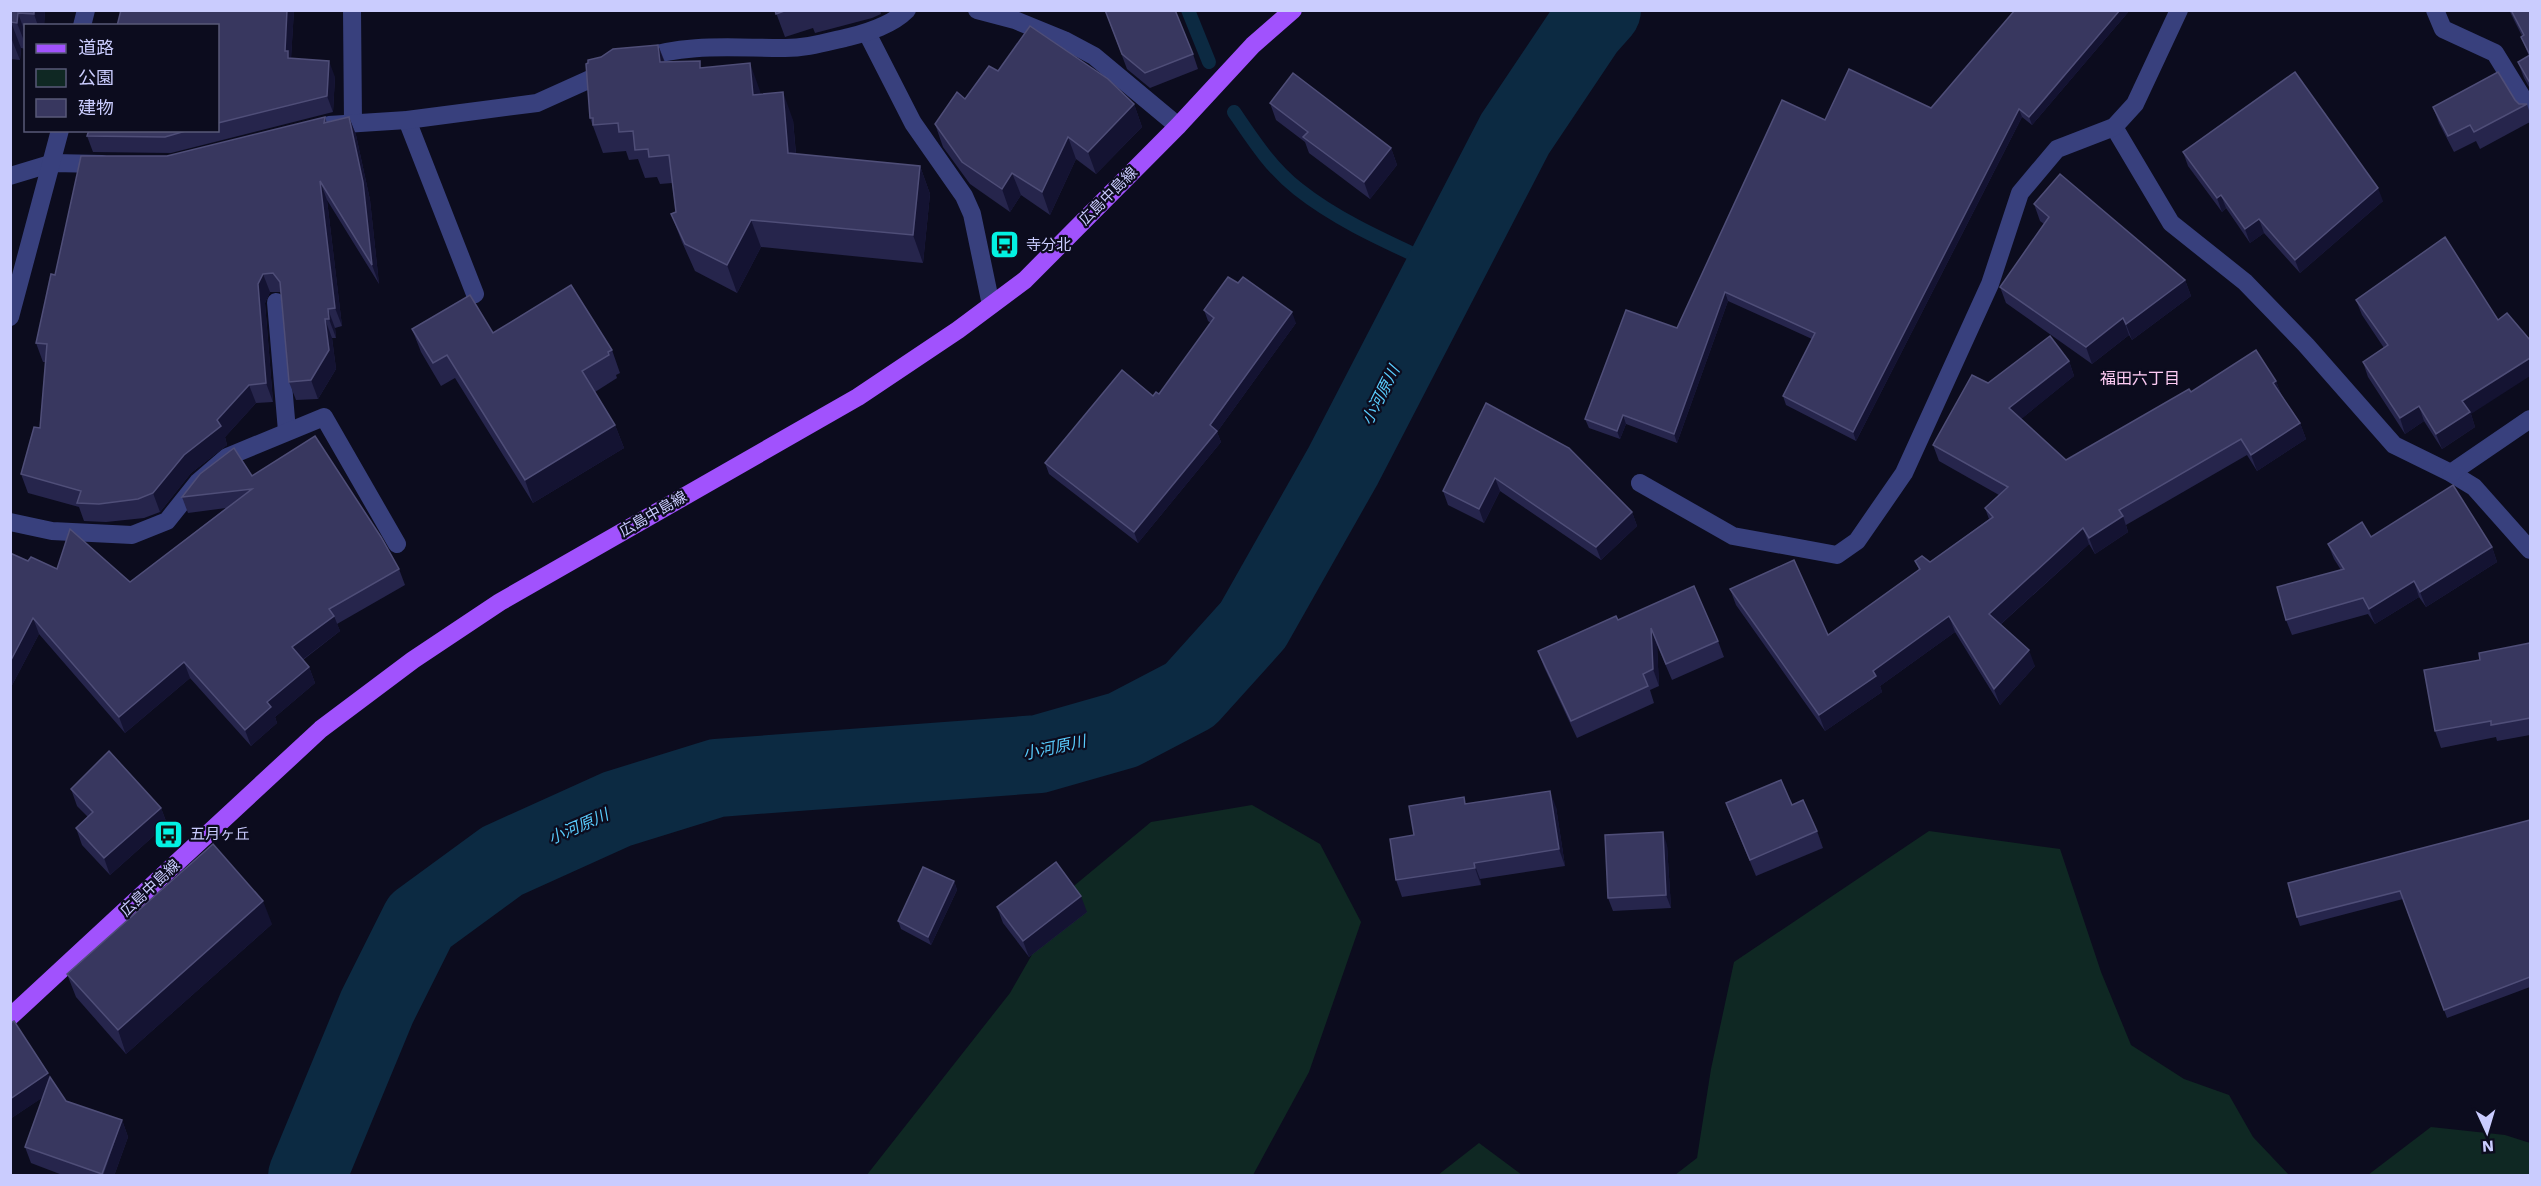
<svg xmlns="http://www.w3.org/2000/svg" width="2541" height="1186" viewBox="0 0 2541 1186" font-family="'Work Sans','Noto Sans JP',sans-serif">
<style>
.green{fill:#0f2823}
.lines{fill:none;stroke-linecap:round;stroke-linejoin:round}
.stream{stroke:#0c2a42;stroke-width:14}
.river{stroke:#0c2a42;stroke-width:78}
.minor{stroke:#38407d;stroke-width:18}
.major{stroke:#a152fd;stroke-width:18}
.wall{fill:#26254c}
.shaded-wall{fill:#141332}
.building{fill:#38375f;stroke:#4f4e78;stroke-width:1.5}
.labels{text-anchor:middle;stroke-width:4.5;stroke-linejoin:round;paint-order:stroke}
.street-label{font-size:15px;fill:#caccfe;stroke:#0c0c1e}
.poi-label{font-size:15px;fill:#caccfe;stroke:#0c0c1e;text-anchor:start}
.neighbourhood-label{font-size:16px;fill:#feccf4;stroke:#0c0c1e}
.water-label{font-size:16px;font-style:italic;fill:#59ccfd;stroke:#0c0c1e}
</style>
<rect width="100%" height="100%" fill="#0c0c1e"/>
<!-- green -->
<g class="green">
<path d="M1252 805 1320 844 1361 922 1309 1072 1253 1175 866 1176 1010 993 1069 890 1151 822Z"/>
<path d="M1929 831 2060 849 2101 972 2131 1045 2184 1079 2229 1095 2253 1137 2289 1175H1675L1697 1158 1711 1069 1734 962Z"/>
<path d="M2431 1127 2505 1135 2530 1143V1175H2368Z"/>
<path d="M1479 1143 1522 1175H1438Z"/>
</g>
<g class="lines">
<!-- stream -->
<g class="stream">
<path d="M1188 10 1209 62"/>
<path d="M1234 112C1253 140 1271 168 1298 189 1342 224 1397 246 1447 270"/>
</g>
<!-- river -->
<path class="river" d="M307 1176 377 1007 420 921 502 861 617 809 717 778 1039 754 1123 730 1190 695 1253 625 1343 466 1515 134 1586 28 1602 10"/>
<!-- minor -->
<g class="minor">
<path d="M352 10 353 123"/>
<path d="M977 10 1015 20 1064 40 1094 56 1178 126"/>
<path d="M2435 10 2443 29 2495 53 2530 110"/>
<path d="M82 26 86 10"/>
<path d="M867 33 913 123 964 196 972 214 991 305"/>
<path d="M639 59C686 43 732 48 781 48 804 49 827 42 849 37 869 32 892 25 907 10"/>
<path d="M407 120 475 294"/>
<path d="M329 125 407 120 537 103 608 71"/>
<path d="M2114 127 2171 223 2245 282 2306 345 2394 445 2451 473 2474 487 2530 550"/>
<path d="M10 176 53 163 102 164"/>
<path d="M276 302 287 431"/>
<path d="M10 317 60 130"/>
<path d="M2451 473 2530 419"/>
<path d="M1640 483 1733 536 1837 555 1857 541 1904 473 1990 284 2020 193 2057 149 2114 127 2135 104 2179 10"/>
<path d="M10 522 52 531 132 535 167 521 198 482 227 457 324 417 397 544"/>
</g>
<!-- major -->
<path class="major" d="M10 1017 321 729 413 660 500 602 858 397 958 330 1025 280 1178 126 1253 45 1293 10"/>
</g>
<!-- wall -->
<g class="wall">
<path d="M10 10H45L44 26H26V49L21 48 20 60 10 59Z"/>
<path d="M294 10 291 58 335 77 333 112 171 153 93 152 87 136 89 130H218V26Z"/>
<path d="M775 10H880L881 14 872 18 815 33 813 28 785 37Z"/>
<path d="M1105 10 1193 54 1198 69 1150 88 1127 69Z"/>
<path d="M2015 10H2130L2032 125 2022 117 1856 441 1786 405 1783 396 1812 339 1728 301 1677 443 1626 424 1620 439 1589 428 1585 419 1677 328 1825 120 1931 108Z"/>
<path d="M2509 10H2530V89L2524 78 2518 62 2529 56 2521 37 2522 36Z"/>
<path d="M658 45 665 62 702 68 760 91V94L793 120 796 154 920 166 930 194 923 263 761 247 737 293 695 271 682 242 671 214 676 212 672 183 660 184 657 177 645 178 638 159 629 160 626 151 603 153 590 118 588 63Z"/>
<path d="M998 71 1134 104 1142 127 1096 174 1076 159 1050 215 1021 195 1010 212 970 184 943 147 935 124Z"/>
<path d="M2515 100 2519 104H2527L2530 114V122L2480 149 2476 141 2454 152 2439 123 2433 107Z"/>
<path d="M1270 103 1391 148 1397 165 1370 199 1309 153 1305 142 1276 120Z"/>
<path d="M325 117 327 123 349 117 356 135 370 200 379 284 327 200 342 326 335 328 336 338H332L336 369 318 399 296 400 289 382 281 293 280 292H270L265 303 273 402 256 403 225 437 227 445 191 473 160 512 144 518 106 522 84 521 79 507 28 493 21 474 40 428 46 362H43L36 343 55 275 167 156Z"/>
<path d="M2183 152 2383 201 2300 273 2264 233 2250 243 2226 208 2222 212 2188 166Z"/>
<path d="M2034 204 2185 280 2191 296 2132 340 2129 335 2092 364 2006 303 2000 287 2044 224 2040 221Z"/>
<path d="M2356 300 2471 414 2475 427 2442 449 2424 421 2405 434 2368 377 2363 362 2384 348 2362 315Z"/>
<path d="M1204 310 1296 323 1217 432 1221 442 1138 543 1049 474 1045 463 1153 396 1159 394 1211 323 1208 321Z"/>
<path d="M412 329 493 333 612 350 620 373 616 375 617 378 595 392 615 425 624 448 533 503 455 378 441 386 421 352Z"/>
<path d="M2069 361 2074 376 2021 419 2066 460 2191 392 2276 381 2281 394 2300 423 2306 439 2257 471 2247 455 2126 525 2128 532 2095 554 2089 544 2000 625 2035 666 2000 705 1955 632 1880 686 1882 692 1825 731 1736 605 1730 589 1828 635 1919 570 1915 561 1930 562 1989 519 1985 508 1999 495 1939 461 1933 445 1988 383Z"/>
<path d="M1486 403 1632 512 1637 526 1601 560 1500 491 1484 523 1448 505 1443 491Z"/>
<path d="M252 476 399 569 405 585 337 624 340 631 303 660 309 667 315 683 275 717 277 723 251 746 190 678 125 733 39 634 10 689V553L28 561 57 569 130 582 226 508 188 513 182 497Z"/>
<path d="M2371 537 2492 547 2497 562 2426 607 2419 597 2375 624 2368 614 2292 635 2286 620 2341 570 2334 559 2328 544Z"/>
<path d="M1618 620 1718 641 1724 657 1672 680 1657 645 1659 686 1650 690 1654 703 1577 738 1544 667 1538 651Z"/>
<path d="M2530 643V735L2497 741 2496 737 2441 748 2435 731 2480 660Z"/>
<path d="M71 789 161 808 167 824 110 875 82 845 76 828 88 817 77 806Z"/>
<path d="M1726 803 1792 805 1817 831 1823 848 1756 876 1732 819Z"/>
<path d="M1467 804 1556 807 1565 866 1480 879 1481 885 1402 897 1396 880 1414 835Z"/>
<path d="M2530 820V987L2447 1018 2403 899 2300 926 2297 917Z"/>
<path d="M1667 845 1671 908 1613 911 1608 898Z"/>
<path d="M954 881 957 890 931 945 901 929 898 921Z"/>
<path d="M997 907 1087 912 1029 957 1003 923Z"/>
<path d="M272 924 126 1054 76 997 67 974Z"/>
<path d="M50 1078 66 1101 122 1120 128 1137 114 1176H65L31 1163 25 1147 43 1097 10 1119Z"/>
</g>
<!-- shaded-wall -->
<g class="shaded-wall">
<path d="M34 10H45L44 26H38L34 14Z"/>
<path d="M287 10H294L291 59 294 74 285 51Z"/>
<path d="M2120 10H2130L2032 125 2029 117Z"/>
<path d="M18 13 26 35V46L17 23Z"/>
<path d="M11 22 21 48 20 60 10 35Z"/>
<path d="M658 45 668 72 660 62Z"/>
<path d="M329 61 335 77 333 112 327 96Z"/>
<path d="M750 63 760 91 763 123 753 95Z"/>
<path d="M783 92 793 120 798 181 788 153Z"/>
<path d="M1134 104 1142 127 1096 174 1088 152Z"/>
<path d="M2019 109 2022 117 1856 441 1853 432Z"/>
<path d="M349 117 356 135 370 200 379 284 372 265Z"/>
<path d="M1068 137 1076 159 1050 215 1042 192Z"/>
<path d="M1391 148 1397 165 1370 199 1364 182Z"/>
<path d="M920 166 930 194 923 263 913 235Z"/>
<path d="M1012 173 1021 195 1010 212 1002 189Z"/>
<path d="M320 181 327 200 342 326 335 308Z"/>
<path d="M2378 188 2383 201 2300 273 2295 260Z"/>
<path d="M2221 195 2226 208 2222 212 2217 198Z"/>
<path d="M2259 219 2264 233 2250 243 2245 229Z"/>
<path d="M751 220 761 247 737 293 727 265Z"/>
<path d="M263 274 270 292 265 303 273 402 266 383 258 284Z"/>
<path d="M2185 280 2191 296 2132 340 2126 324Z"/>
<path d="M1725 292 1728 301 1677 443 1674 434Z"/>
<path d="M328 309 335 328 336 338 329 319Z"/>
<path d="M1292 312 1296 323 1217 432 1221 442 1138 543 1134 532Z"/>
<path d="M2123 318 2129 335 2092 364 2086 347Z"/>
<path d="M325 319 332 338 336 369 318 399 311 380Z"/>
<path d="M2530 358V376L2471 414 2475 427 2442 449 2436 434 2462 401Z"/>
<path d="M2069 361 2074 376 2015 424 2009 408Z"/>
<path d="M2276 381 2282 397 2273 383Z"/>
<path d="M249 385 256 403 225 437 227 445 191 473 160 512 153 493 184 455Z"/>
<path d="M2419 406 2424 421 2405 434 2400 418Z"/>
<path d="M1623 415 1626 424 1620 439 1617 431Z"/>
<path d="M2300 423 2306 439 2257 471 2251 455Z"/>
<path d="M615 425 624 448 533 503 525 480Z"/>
<path d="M1495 478 1500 491 1484 523 1479 509Z"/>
<path d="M1632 512 1637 526 1601 560 1596 547Z"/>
<path d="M2123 516 2128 532 2095 554 2089 538Z"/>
<path d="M2083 528 2089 544 1994 630 1989 614Z"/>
<path d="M2492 547 2497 562 2426 607 2420 592Z"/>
<path d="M2414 581 2419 597 2375 624 2369 609Z"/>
<path d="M334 616 340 631 298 663 292 647Z"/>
<path d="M1949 616 1955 632 1880 686 1882 692 1825 731 1819 715 1873 671Z"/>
<path d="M33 618 39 634 10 689V662Z"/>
<path d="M1651 628 1657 645 1659 686 1653 669Z"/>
<path d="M2029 650 2035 666 2000 705 1994 689Z"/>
<path d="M184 662 190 678 125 733 119 717Z"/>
<path d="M309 667 315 683 275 717 277 723 251 746 245 730 267 702Z"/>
<path d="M1550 791 1556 807 1565 866 1559 849Z"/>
<path d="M161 808 167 824 110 875 104 858Z"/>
<path d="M1663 832 1667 845 1671 908 1666 895Z"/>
<path d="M1474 863 1480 879 1481 885 1475 868Z"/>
<path d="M954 881 957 890 931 945 928 937Z"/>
<path d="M1081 896 1087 912 1029 957 1023 941Z"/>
<path d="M263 901 272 924 126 1054 118 1030Z"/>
<path d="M48 1073 54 1090 10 1119V1099Z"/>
<path d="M122 1120 128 1137 114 1176H103Z"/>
</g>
<!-- building -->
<g class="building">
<path d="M10 10H34V14L18 13 17 23 11 22 10 29Z"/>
<path d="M121 10H287L285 51H288V58L329 61 327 96 218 123V26H117Z"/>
<path d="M775 10H787L776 14Z"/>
<path d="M1105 10H1175L1193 54 1145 73 1122 54Z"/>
<path d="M2015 10H2120L2029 117 2019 109 1853 432 1783 396 1815 333 1725 292 1674 434 1623 415 1617 431 1585 419 1626 310 1677 328 1782 100 1825 120 1849 69 1931 108Z"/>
<path d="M2511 10H2530V83L2518 62 2530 55 2521 37 2524 35Z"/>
<path d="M1030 26 1108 79 1134 104 1088 152 1068 137 1042 192 1012 173 1002 189 962 162 935 124 957 92 965 99 989 66 998 71Z"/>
<path d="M658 45 660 62 700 61V68L750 63 753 95 783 92 788 153 920 166 913 235 751 220 727 265 685 244 671 214 676 212 669 155 649 157 648 149 635 150 633 131 619 132 618 123 593 125V118H590L586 64 588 63V60L601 57 613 49Z"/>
<path d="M2295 72 2378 188 2295 260 2259 219 2245 229 2221 195 2217 198 2183 152Z"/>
<path d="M2498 72 2515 100 2519 104H2527L2474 132 2470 125 2448 136 2433 107Z"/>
<path d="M1293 73 1391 148 1364 182 1303 137 1308 132 1270 103Z"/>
<path d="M325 117 324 123 349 117 363 182 372 265 320 181 335 308 328 309 329 319H325L329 350 311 380 289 382 280 282 273 273 263 274 258 284 266 383 249 385 217 420 221 426 184 455 153 493 138 499 99 504 77 503 81 491 21 474 34 427 40 428 47 344 36 343 51 274 55 275 81 156H167Z"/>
<path d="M89 130H189L165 137 87 136Z"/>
<path d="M2060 174 2185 280 2126 324 2123 318 2086 347 2000 287 2049 217 2034 204Z"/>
<path d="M2445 237 2498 320 2507 313 2530 340V358L2462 401 2470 412 2436 434 2419 406 2400 418 2363 362 2388 345 2356 300Z"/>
<path d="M1228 277 1238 283 1243 277 1292 312 1210 425 1217 431 1134 532 1045 463 1122 370 1153 396 1156 392 1159 394 1214 318 1204 310Z"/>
<path d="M571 285 612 350 608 352 609 355 582 371 615 425 525 480 447 355 433 363 412 329 470 295 493 333Z"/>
<path d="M2050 336 2069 361 2009 408 2066 460 2189 389 2191 392 2256 350 2276 381 2273 383 2300 423 2251 455 2241 439 2119 510 2123 516 2089 538 2083 528 1989 614 2029 650 1994 689 1949 616 1873 671 1876 676 1819 715 1730 589 1794 560 1828 635 1920 569 1915 561 1922 556 1930 562 1993 517 1985 508 2008 487 1933 445 1972 375 1988 383Z"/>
<path d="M1486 403 1569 448 1632 512 1596 547 1495 478 1479 509 1443 491Z"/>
<path d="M315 436 381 537 399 569 329 609 334 616 292 647 309 667 267 702 271 707 245 730 184 662 119 717 33 618 10 662V553L28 561 31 557 57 569 70 529 130 582 252 489 182 497 200 474 234 448 252 476Z"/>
<path d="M2453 485 2492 547 2420 592 2414 581 2369 609 2363 598 2286 620 2277 587 2344 569 2328 544 2362 522 2371 537Z"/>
<path d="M1694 586 1718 641 1666 664 1651 628 1653 669 1643 674 1648 686 1571 721 1538 651 1616 616 1618 620Z"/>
<path d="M2530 643V718L2491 725V721L2435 731 2424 670 2480 660 2479 653Z"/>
<path d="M109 751 161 808 104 858 76 828 93 812 71 789Z"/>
<path d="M1781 780 1792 805 1803 800 1817 831 1750 860 1726 803Z"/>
<path d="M1550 791 1559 849 1474 863 1475 868 1396 880 1390 839 1414 835 1409 806 1464 797 1465 804Z"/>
<path d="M2530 820V977L2444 1010 2400 891 2297 917 2288 883Z"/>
<path d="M1663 832 1666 895 1608 898 1605 835Z"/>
<path d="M213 844 263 901 118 1030 67 974Z"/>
<path d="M1056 862 1081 896 1023 941 997 907Z"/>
<path d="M923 867 954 881 928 937 898 921Z"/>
<path d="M14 1021 48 1073 10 1099V1023Z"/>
<path d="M50 1077 66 1101 122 1120 102 1174 25 1147Z"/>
</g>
<!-- icons -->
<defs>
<symbol id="bus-square" viewBox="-11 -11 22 22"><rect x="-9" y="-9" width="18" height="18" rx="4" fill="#03f1e2" stroke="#0c0c1e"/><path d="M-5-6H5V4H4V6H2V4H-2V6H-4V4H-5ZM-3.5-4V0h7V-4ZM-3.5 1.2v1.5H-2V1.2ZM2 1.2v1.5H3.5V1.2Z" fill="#111"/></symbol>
</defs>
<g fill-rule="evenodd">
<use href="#bus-square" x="988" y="228" width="33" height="33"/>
<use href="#bus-square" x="152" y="818" width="33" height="33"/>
</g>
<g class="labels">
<!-- street labels -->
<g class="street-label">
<text transform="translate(1108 196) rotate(-45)" y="5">広島中島線</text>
<text transform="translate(653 514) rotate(-30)" y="5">広島中島線</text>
<text transform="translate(150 888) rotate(-43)" y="5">広島中島線</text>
</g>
<!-- poi labels -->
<g class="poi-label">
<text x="1026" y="250">寺分北</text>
<text x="190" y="839">五月ヶ丘</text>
</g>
<!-- neighbourhood labels -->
<g class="neighbourhood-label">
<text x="2140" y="384">福田六丁目</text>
</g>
<!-- water labels -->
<g class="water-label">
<text transform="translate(1380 395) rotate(-63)" y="6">小河原川</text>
<text transform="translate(1054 747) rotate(-12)" y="6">小河原川</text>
<text transform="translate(578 826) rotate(-24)" y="6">小河原川</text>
</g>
</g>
<!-- border -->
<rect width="2541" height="1186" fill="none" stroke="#caccfe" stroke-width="24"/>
<!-- legend -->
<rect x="24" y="24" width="195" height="108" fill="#0c0c1e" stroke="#585978" stroke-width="1.5"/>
<rect x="36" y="44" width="30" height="9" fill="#a152fd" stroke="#585978" stroke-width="1.5"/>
<text x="78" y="54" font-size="18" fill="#caccfe">道路</text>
<rect x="36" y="69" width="30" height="18" fill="#0f2823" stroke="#585978" stroke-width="1.5"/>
<text x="78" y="84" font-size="18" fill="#caccfe">公園</text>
<rect x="36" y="99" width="30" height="18" fill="#38375f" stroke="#585978" stroke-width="1.5"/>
<text x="78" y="114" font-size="18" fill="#caccfe">建物</text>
<!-- north arrow -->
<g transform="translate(2487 1132) rotate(176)" stroke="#0c0c1e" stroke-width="4.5" paint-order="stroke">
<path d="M0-4.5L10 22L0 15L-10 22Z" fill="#caccfe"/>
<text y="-9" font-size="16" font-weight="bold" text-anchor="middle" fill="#caccfe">N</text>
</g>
</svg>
